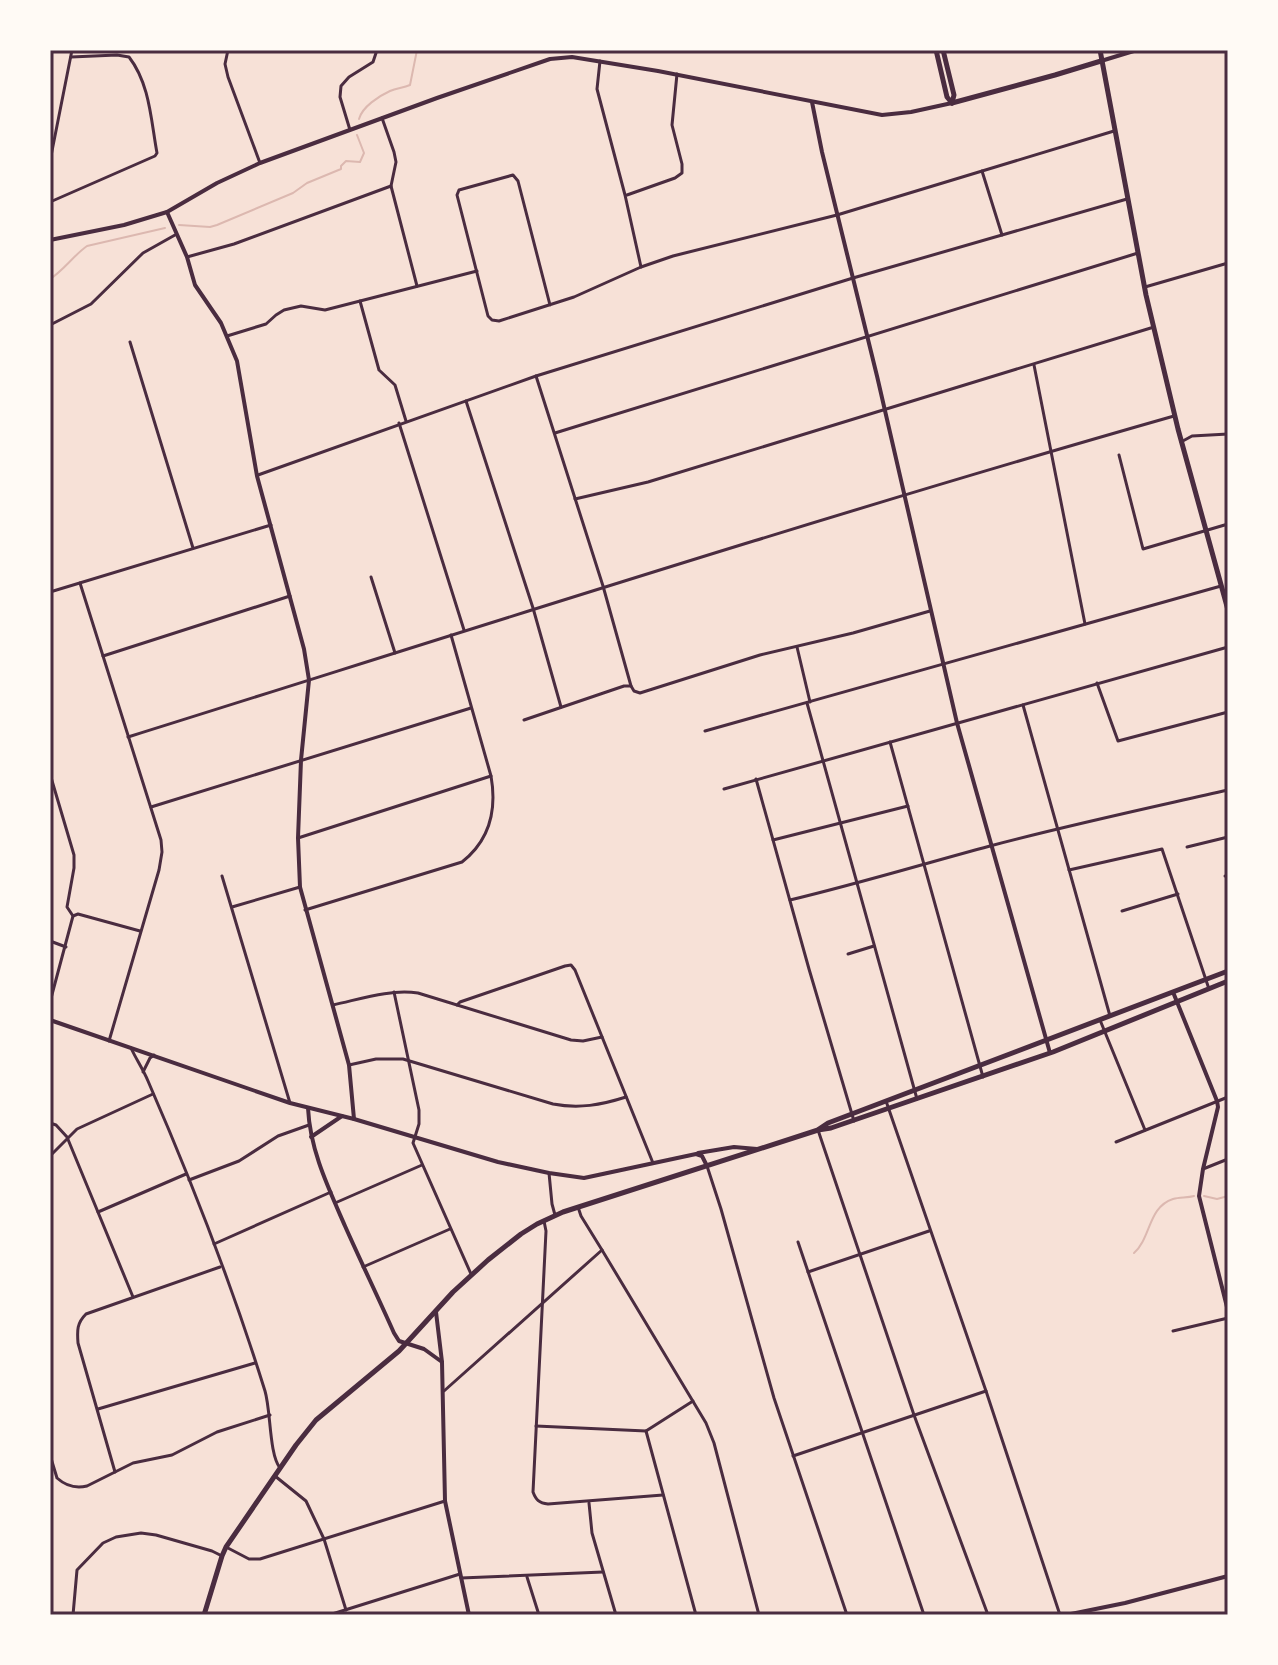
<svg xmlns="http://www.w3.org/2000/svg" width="1278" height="1665" viewBox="0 0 1278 1665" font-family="'Alegreya Sans',sans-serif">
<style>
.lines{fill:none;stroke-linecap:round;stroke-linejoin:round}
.stream{stroke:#dcb8b0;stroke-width:2}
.minor{stroke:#4a2c40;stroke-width:3}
.tertiary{stroke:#4a2c40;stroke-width:4}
.secondary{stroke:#4a2c40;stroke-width:4}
.primary{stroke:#4a2c40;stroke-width:5}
.motorway{stroke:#4a2c40;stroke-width:5}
.neatline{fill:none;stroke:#4a2c40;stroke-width:3}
</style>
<rect width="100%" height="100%" fill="#f7e1d7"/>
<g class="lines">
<!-- stream -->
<g class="stream">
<path d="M359 119C362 107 379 96 390 91 397 88 403 88 410 85L417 50"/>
<path d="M179 225 210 227 217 225 293 193 307 183 341 169V166L346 161 360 162 364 153 357 135"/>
<path d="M50 279C64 270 73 256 87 246L165 228"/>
<path d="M1204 1196 1217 1199 1228 1196"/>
<path d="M1134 1253C1151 1238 1148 1207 1173 1199 1180 1197 1187 1198 1194 1196"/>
</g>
<!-- minor -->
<g class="minor">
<path d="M228 50 225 64 228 77 260 163"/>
<path d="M600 61 597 89 625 195 641 267"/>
<path d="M382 118 394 152 396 162 391 186 417 286"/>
<path d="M350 130 340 97 341 86 349 77 373 62 377 50"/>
<path d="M50 161 72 50"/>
<path d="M982 171 1002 235"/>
<path d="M627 195 675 178 682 173V164L672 125 677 74"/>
<path d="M50 202 155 156 157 153C151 121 150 84 129 57L117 55 71 57"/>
<path d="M187 257 234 244 391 186"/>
<path d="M1145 287 1228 263"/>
<path d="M360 301 379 370 395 385 406 421"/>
<path d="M550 305 518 181 513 175 459 190 457 195 488 316 492 320 499 321 574 297 641 267 673 256 837 215 1114 131"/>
<path d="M50 325 91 304 143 253 175 235"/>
<path d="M227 336 266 324 276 315 284 310 301 306 325 310 477 271"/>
<path d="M130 342 193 548"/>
<path d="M1034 365 1085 624"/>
<path d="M536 376 603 586 631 686"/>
<path d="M466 401 533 608 561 707"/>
<path d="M399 423 464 630"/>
<path d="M555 433 1138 253"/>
<path d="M1181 442 1192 436 1228 434"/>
<path d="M1119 455 1143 549 1228 524"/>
<path d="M258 475 536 376 853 278 1127 199"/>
<path d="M575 499 648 482 1154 327"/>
<path d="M371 577 395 653"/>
<path d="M80 583 161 840 162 852 159 870 109 1041"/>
<path d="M50 592 271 525"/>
<path d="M797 647 810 702"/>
<path d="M103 656 290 596"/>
<path d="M1097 683 1118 741 1228 712"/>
<path d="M807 703 917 1099"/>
<path d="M1023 705 1110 1016"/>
<path d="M524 720 624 686H631L634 691 640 693 760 655 853 633 930 611"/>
<path d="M705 731 1221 586"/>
<path d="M128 737C476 628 823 516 1174 416"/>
<path d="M890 742 983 1077"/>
<path d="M50 774 74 855V868L67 907 73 916 50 1002"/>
<path d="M756 779 809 969 854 1121"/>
<path d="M724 789 1228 647"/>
<path d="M151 807 471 708"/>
<path d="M298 838 491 776"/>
<path d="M773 840 908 806"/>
<path d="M1187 847 1228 837"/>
<path d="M1069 870 1162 849 1209 989"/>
<path d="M222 876 290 1103"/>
<path d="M1225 876H1228"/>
<path d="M790 900C857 884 923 864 990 846 1069 825 1149 808 1228 790"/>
<path d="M232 907 300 887"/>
<path d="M305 910 462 862C490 840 497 810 491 776L451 635"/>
<path d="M1122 911 1178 894"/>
<path d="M73 916 78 914 140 931"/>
<path d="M50 941 66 947"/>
<path d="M848 954 874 946"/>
<path d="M394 992 419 1110V1124L413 1143 471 1274"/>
<path d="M333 1005C361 999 389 989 418 993L571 1040 583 1041 602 1037"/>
<path d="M457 1005 460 1002 565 966 571 965 575 970 653 1163"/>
<path d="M1100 1020 1145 1130"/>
<path d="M131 1048C136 1059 143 1069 148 1081 192 1182 232 1285 265 1391 271 1411 269 1454 280 1468"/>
<path d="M349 1065 376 1059H403L553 1104C579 1109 601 1105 626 1097"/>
<path d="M143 1072 150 1058 154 1055"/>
<path d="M886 1101 986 1391 1060 1615"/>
<path d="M50 1123 56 1125 67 1137 133 1297"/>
<path d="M818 1130 914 1415 988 1615"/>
<path d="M1116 1142 1228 1097"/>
<path d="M50 1156 77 1129 153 1094"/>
<path d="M707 1166 721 1209 774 1398 847 1615"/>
<path d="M1203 1169 1228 1159"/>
<path d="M549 1173 552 1204 555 1215"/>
<path d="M189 1180 239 1161 278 1136 309 1125"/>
<path d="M335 1203 422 1165"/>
<path d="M578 1207 581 1216 602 1250 706 1423 714 1443 759 1615"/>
<path d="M98 1212 186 1174"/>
<path d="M544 1221 546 1231 533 1492C536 1500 539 1503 548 1504L663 1495"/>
<path d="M798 1242 924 1615"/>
<path d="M214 1244 331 1192"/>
<path d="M363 1267 450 1229"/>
<path d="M808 1272 929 1231"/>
<path d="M1173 1331 1228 1318"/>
<path d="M444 1391 602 1250"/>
<path d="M98 1409 255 1363"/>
<path d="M536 1426 646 1431 693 1401"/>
<path d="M646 1431 696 1615"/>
<path d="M50 1455 57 1478C66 1486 75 1489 87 1486L133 1463 172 1455 217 1432 270 1415"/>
<path d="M793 1456 986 1391"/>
<path d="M115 1472 78 1343C77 1330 77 1323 86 1314L220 1267"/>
<path d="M275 1476 306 1501 324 1539 346 1610"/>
<path d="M589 1503 592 1533 616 1615"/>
<path d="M226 1547 249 1559H260L445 1501"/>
<path d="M527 1577 539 1615"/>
<path d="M461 1578 603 1572"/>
<path d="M73 1615 77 1570 103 1543 116 1537 141 1533 156 1535 212 1551 222 1556"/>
<path d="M329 1615 460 1574"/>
</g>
<!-- tertiary -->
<g class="tertiary">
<path d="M812 102 822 152 877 376 957 723 1050 1053"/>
<path d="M167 212 187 257 195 285 221 323 237 361 257 476 304 649 309 680 301 760 298 838 300 887 349 1065 354 1119"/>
<path d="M1173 992 1217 1101 1218 1107 1203 1169 1199 1196 1228 1311"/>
<path d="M50 1020 290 1103 354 1119 498 1162 549 1173 584 1178 696 1154 702 1156 707 1166"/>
<path d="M308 1108C310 1150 328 1187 345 1226 361 1262 378 1297 394 1333L399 1341 424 1349 442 1362"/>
<path d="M311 1137 342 1116"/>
<path d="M698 1153 734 1147 757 1149"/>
<path d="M436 1312 442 1362 445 1501 469 1615"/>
</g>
<!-- secondary -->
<g class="secondary">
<path d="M1101 61 1137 50"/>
<path d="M50 240 124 225 167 212 217 183 260 163 437 98 550 59 572 57 658 71 882 115 911 112 952 103"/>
<path d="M1066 1615 1125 1603 1228 1576"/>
</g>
<!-- primary -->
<g class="primary">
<path d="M1100 50 1146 295 1178 429 1228 610"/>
<path d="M952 103 1055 75 1101 61"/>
<path d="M819 1129 828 1123 1228 971"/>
<path d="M204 1615 222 1556 226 1547 296 1445 316 1420 399 1351 453 1292 488 1260 521 1234 537 1224 563 1212 818 1130 831 1128 1053 1052 1228 981"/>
</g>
<!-- motorway -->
<g class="motorway">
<path d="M936 50 947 97 952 103"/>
<path d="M943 50 954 95 952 103"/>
</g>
</g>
<!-- border -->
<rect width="1278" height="1665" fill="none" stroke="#fffaf5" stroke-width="104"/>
<rect x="52" y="52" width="1174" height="1561" class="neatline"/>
</svg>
